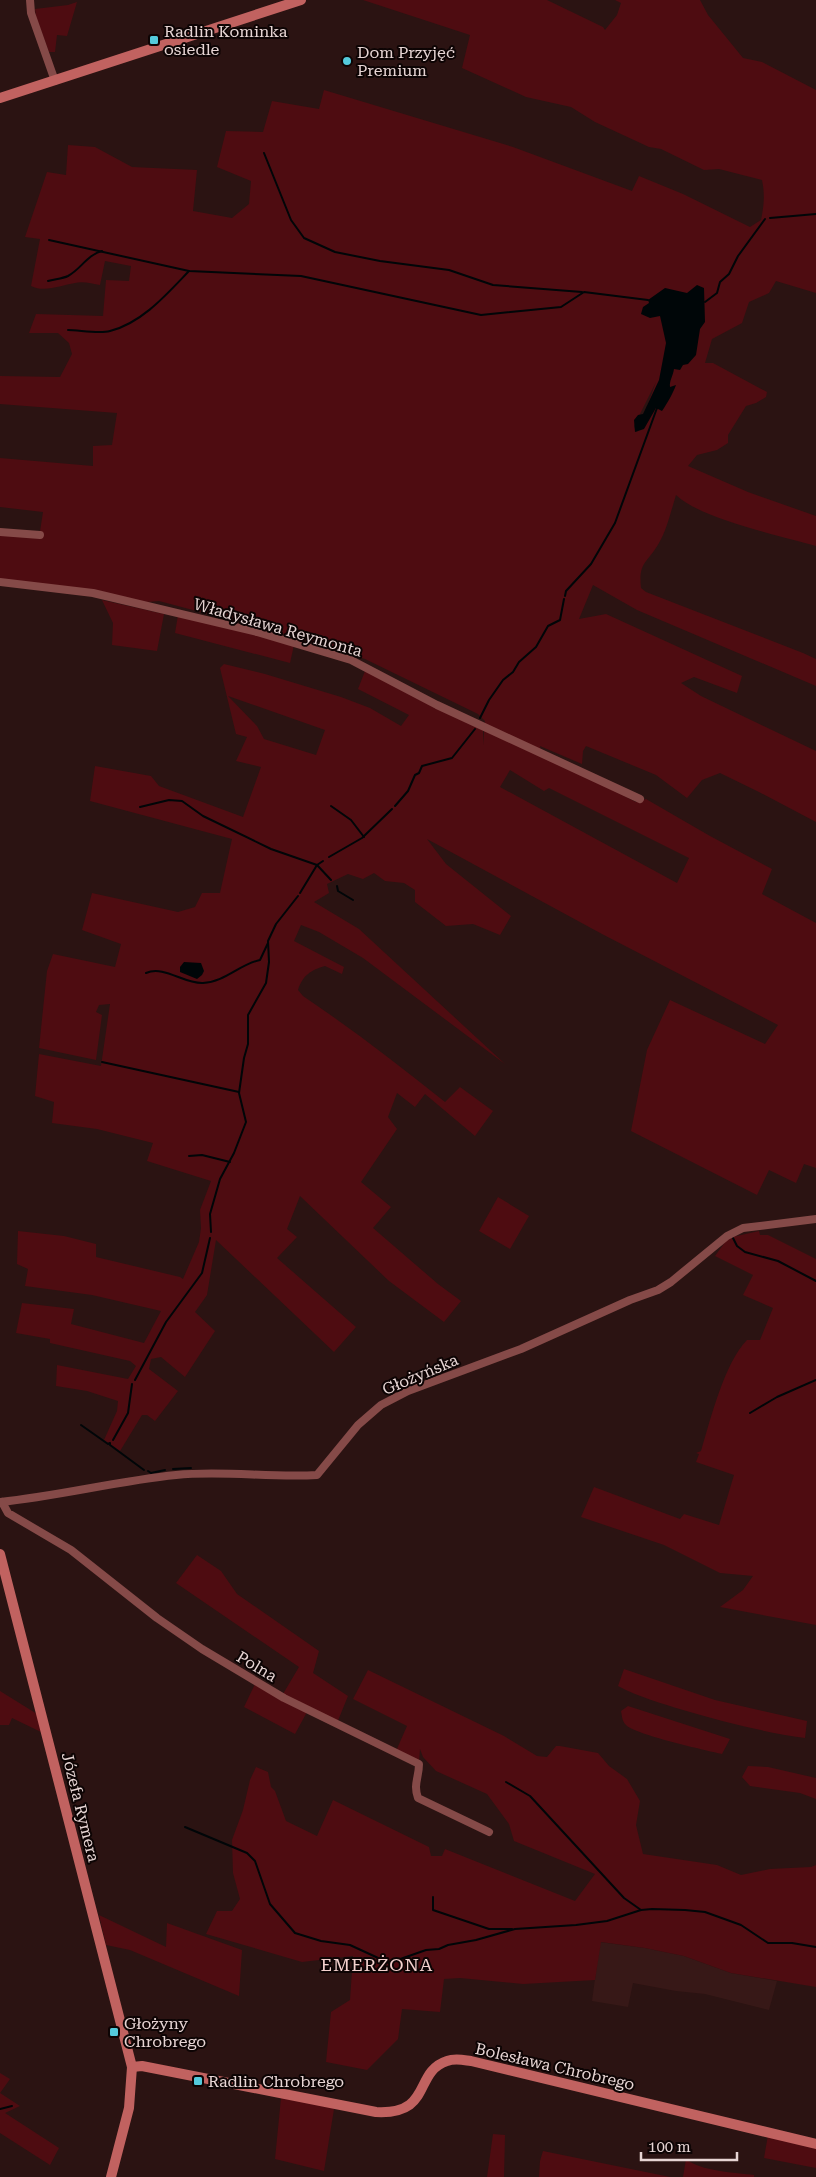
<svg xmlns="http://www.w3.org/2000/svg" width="816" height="2177" viewBox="0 0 816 2177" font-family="'Roboto Serif',serif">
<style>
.built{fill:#371817}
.green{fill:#4e0c11;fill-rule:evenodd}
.water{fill:#000608}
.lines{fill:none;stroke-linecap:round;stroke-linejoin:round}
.stream{stroke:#000608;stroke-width:2}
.street{stroke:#854a48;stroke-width:8}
.secondary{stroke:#c16260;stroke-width:10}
.poi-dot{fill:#54cadc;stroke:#0d0404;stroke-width:2}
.labels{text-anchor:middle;stroke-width:4;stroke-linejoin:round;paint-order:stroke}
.poi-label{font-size:16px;fill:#e7d5d4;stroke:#0d0404;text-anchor:start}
.street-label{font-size:16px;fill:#e7d5d4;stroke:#0d0404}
.neighbourhood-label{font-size:18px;letter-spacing:1px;fill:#f4d1ce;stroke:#0d0404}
</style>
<rect width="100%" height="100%" fill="#2b1312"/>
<!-- built -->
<path class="built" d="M600 1942 645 1948 684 1956 731 1973 777 1981 769 2010 705 1994 676 1991 633 1983 628 2007 592 2001Z"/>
<!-- green -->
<g class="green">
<path d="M363 0H547L603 27 605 30 617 15 621 3 615 0H700L708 15 743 58 762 62 816 90V293L776 281 769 293 749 302 742 323 712 339 705 363H713L767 392 766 397 756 403 746 406 728 435V443L717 450 697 455 688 466 748 492 816 516V546C781 536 701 519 676 495 671 511 667 529 659 543 648 563 638 561 641 588L646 592 803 653 816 659V686L637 610 593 585 579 619 606 614 742 676 737 693 694 677 681 683 701 696 816 751V822L759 792 720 773 702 780 687 798 656 775 586 746 583 751 582 764 540 746 541 753 636 802 646 799 710 836 772 869 762 894 816 923V1168L804 1164 796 1183 769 1170 757 1195 631 1131 647 1050 670 1000 765 1044 778 1025 602 934 427 839 446 864 511 916 500 935 473 924 446 926 415 902V890L404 883 385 881 374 873 363 879 348 874 327 884 329 893 314 902 359 929 505 1064 363 958 319 932 301 925 294 941 344 967 342 974 325 966C311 970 303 975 298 990L303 996C352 1029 399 1065 445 1102L460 1087 493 1111 475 1136 425 1094 415 1107 397 1093 388 1117 397 1129 361 1182 391 1207 373 1228 438 1284 461 1301 444 1322 389 1281 300 1196 287 1229 297 1237 277 1258 356 1327 334 1352 216 1240 207 1295 195 1312 215 1331 185 1377 161 1357 151 1359 149 1369 178 1391 155 1421 147 1415H142L120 1451 104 1440 117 1411 118 1401 87 1391 56 1386 57 1365 128 1379 136 1366 130 1361 50 1343V1339L16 1333 22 1303 74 1309 71 1324 144 1343 161 1311 92 1295 25 1286 28 1269 17 1264 18 1231 64 1236 96 1244V1257L180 1277 183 1279 199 1242 201 1228 200 1210 211 1181 147 1161 153 1143 97 1129 52 1123 54 1102 35 1096 39 1054 101 1066 110 1004 99 1005 96 1012 102 1015 96 1060 39 1048 47 971 53 954 115 967 121 944 82 930 92 893 178 912 195 907 202 893H220L232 839 90 801 95 766 151 776 159 786 243 817 261 767 236 761 247 737 236 734 220 668 224 664 265 674 341 697 370 708 401 726 409 715 358 689 365 671 483 725V745L485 721 478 714 365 659 295 637 159 601 147 602 0 579V535L39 538 43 512 0 507V458L93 466V446L112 445 117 413 0 404V376L60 377 72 354 69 343 58 333H29L36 314 103 316 106 280 129 281 131 266 105 261 100 285C93 284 83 281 75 283 61 285 45 293 31 286L40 239 25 237 47 172 66 175 68 145 95 147 132 167 197 170 193 211 232 218 249 204 251 181 217 167 226 131 263 132 272 101 319 109 324 90 513 147 632 191 639 176 683 194 750 227 761 220C764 206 765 194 762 180L719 169 704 170 661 149 649 147 595 122 571 107 526 97 462 68 470 35ZM656 382 638 431 636 432 634 426ZM228 696 325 730 316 755 264 739 257 726ZM510 770 544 791 549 788 689 858 677 883 500 787Z"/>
<path d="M77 2 67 36 57 35 55 52H49L36 17 35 9 68 5Z"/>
<path d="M102 600 164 614 157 651 112 645 113 623Z"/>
<path d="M178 615 294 645 290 663 175 633Z"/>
<path d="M498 1197 529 1216 510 1249 479 1231Z"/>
<path d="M759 1231 760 1235H768L816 1259V1625L720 1607 743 1590 753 1576 720 1573 664 1545 581 1517 594 1487 680 1519 684 1514 719 1525 734 1475 696 1462 699 1454 696 1453 701 1451C711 1418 724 1364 747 1340H760L773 1308 743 1295 753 1275 715 1256 728 1238Z"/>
<path d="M197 1555 221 1571 237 1594 319 1651 313 1673 348 1696 337 1723 283 1694 299 1667 176 1583Z"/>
<path d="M624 1669 715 1700 807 1721 805 1738C763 1732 723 1722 683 1710 660 1703 639 1697 618 1686Z"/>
<path d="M368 1670 504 1736 537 1756 547 1757 556 1746H560L598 1753 609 1766 627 1779 640 1801 636 1825 643 1854 717 1865 741 1875 770 1869 811 1867 816 1865V1987L731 1973 684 1956 645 1948 601 1942 595 1980 523 1984 460 1978 444 1979 440 2012 402 2009 398 2039 367 2070 326 2062 331 2012 350 2000 353 1956 302 1962 206 1934 217 1911H232L240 1899 233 1873 232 1840 243 1810 250 1780 256 1767 268 1772 271 1787 275 1791 286 1821 317 1836 333 1800 429 1847 431 1856H442L445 1849 575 1901 595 1874 514 1841 509 1824 487 1794 436 1771 423 1757 420 1749 419 1762 396 1751 407 1726 353 1699Z"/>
<path d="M255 1684 307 1712 295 1734 244 1707Z"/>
<path d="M0 1691 37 1714 41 1732 12 1718 9 1725H0Z"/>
<path d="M628 1706 730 1739 722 1754C705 1750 636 1735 626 1725 622 1721 622 1716 621 1711Z"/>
<path d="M748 1766 768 1767 816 1778V1799L800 1793 750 1786 742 1777Z"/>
<path d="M99 1915 166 1947 167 1923 242 1950 239 1996 130 1950 106 1945Z"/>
<path d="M0 2073 10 2079 0 2093 20 2106 5 2113 59 2148 50 2165 0 2133Z"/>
<path d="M281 2098 333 2106 334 2109 324 2171 275 2159Z"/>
<path d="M493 2134 505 2135 504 2177H487Z"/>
<path d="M768 2135 816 2147V2168L764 2158Z"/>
<path d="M543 2151 670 2177H539L540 2161Z"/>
<path d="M686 2159C700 2171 736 2173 754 2175V2177H683Z"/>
</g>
<!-- water -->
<g class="water">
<path d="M697 285 704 288 705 322 700 329 696 355 688 364 683 365 680 370 674 369C673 376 669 381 670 387L676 385C673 393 667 404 662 411L656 408 644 429 635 432 634 420 638 415 643 414 659 380 666 343 660 316 650 318 641 314 643 307 649 303 648 300 665 288 687 293Z"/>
<path d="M184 962 201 963 204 971 202 975 197 979 180 972V967Z"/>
</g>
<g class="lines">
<!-- stream -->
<g class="stream">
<path d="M264 153 291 220 304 238 335 252 380 261 449 270 493 285 582 292"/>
<path d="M770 218 816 214"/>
<path d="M49 240 189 271 301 276 481 315 561 307 584 292 648 300"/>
<path d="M48 281C54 279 62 279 68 276 81 269 87 255 102 251"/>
<path d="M705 302 717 293 720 282 729 274 738 256 765 219"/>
<path d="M68 330C79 330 99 334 110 331 142 323 167 294 189 271"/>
<path d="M565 596 566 591 591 564 615 523 657 408"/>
<path d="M480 718 489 700 503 680 513 672 519 662 536 647 548 626 560 620 564 599"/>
<path d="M331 806 351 820 364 837"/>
<path d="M395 806 408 791 415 775 419 773 422 766 452 758 475 729"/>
<path d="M140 807 169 800 182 801 203 816 271 849 317 865 331 880"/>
<path d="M329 857 362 838 392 809"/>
<path d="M337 886 338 891 353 900"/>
<path d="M300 893 317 865 323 861"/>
<path d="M146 973C164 965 184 984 203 983 225 982 240 964 260 960L268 943"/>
<path d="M102 1062 239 1092"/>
<path d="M189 1156 202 1155 230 1162"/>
<path d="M211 1232 210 1214 220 1179 234 1153 246 1122 239 1093 244 1058 248 1044V1015L266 983 269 962 268 941 276 924 298 896"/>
<path d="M733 1238 737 1246 745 1252 778 1261 816 1281"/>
<path d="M135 1380 166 1322 202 1273 210 1238"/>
<path d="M750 1413 777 1397 816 1380"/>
<path d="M81 1425 108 1444 110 1443V1445L144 1470"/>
<path d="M113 1440 128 1413 132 1384"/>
<path d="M173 1469 191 1468"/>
<path d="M148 1471 151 1473 165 1470"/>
<path d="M506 1782 530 1796 624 1898 641 1910"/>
<path d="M185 1827 247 1853 255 1861 270 1904 295 1933 321 1941 350 1945 389 1963 426 1950 439 1949 448 1945 476 1940 515 1929 576 1925 607 1921 641 1910 652 1909 685 1910 705 1912 741 1925 768 1943H792L816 1947"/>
<path d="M433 1897V1910L489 1929H512"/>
<path d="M0 2109 12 2106"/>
</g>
<!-- street -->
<g class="street">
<path d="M30 0 31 13 55 81"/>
<path d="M0 532 40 535"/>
<path d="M0 582 93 593 257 632 351 660 437 705 640 799"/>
<path d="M0 1502C59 1496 117 1481 176 1475 223 1470 270 1478 317 1475L358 1425 381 1405 408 1391 521 1349 630 1300 658 1290 671 1282 727 1236 743 1228 816 1219"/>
<path d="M2 1502 8 1513 71 1550 157 1618 202 1649 284 1698 419 1764C419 1778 413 1784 418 1798L489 1832"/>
</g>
<!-- secondary -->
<g class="secondary">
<path d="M0 98 301 0"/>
<path d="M0 1554 132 2067 129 2108 111 2177"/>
<path d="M132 2067 142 2066 376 2112C433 2115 413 2072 447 2061 455 2058 463 2060 471 2061L816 2144"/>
</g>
</g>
<!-- markers -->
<g class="poi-dot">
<rect x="149" y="35" width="10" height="10" rx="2.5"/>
<circle cx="347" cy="61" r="5"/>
<rect x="109" y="2027" width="10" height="10" rx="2.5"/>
<rect x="193" y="2076" width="10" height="10" rx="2.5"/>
</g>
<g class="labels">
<!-- poi labels -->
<g class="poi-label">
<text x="164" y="37">Radlin Kominka<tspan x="164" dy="18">osiedle</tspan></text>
<text x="357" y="58">Dom Przyjęć<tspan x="357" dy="18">Premium</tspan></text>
<text x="124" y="2029">Głożyny<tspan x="124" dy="18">Chrobrego</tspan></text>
<text x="208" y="2087">Radlin Chrobrego</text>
</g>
<!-- street labels -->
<g class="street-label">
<text transform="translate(278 627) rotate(16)" y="6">Władysława Reymonta</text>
<text transform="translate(420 1374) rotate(-23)" y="6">Głożyńska</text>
<text transform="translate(257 1666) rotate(31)" y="6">Polna</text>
<text transform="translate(81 1807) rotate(76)" y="6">Józefa Rymera</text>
<text transform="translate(555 2066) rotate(13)" y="6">Bolesława Chrobrego</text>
</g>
<!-- neighbourhood labels -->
<g class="neighbourhood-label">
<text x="377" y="1971">EMERŻONA</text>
</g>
</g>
<!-- scale -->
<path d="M641 2152v8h96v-8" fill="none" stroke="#e7d5d4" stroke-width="2.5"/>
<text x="648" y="2152" font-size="15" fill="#e7d5d4" stroke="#0d0404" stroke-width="4" paint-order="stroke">100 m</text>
</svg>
